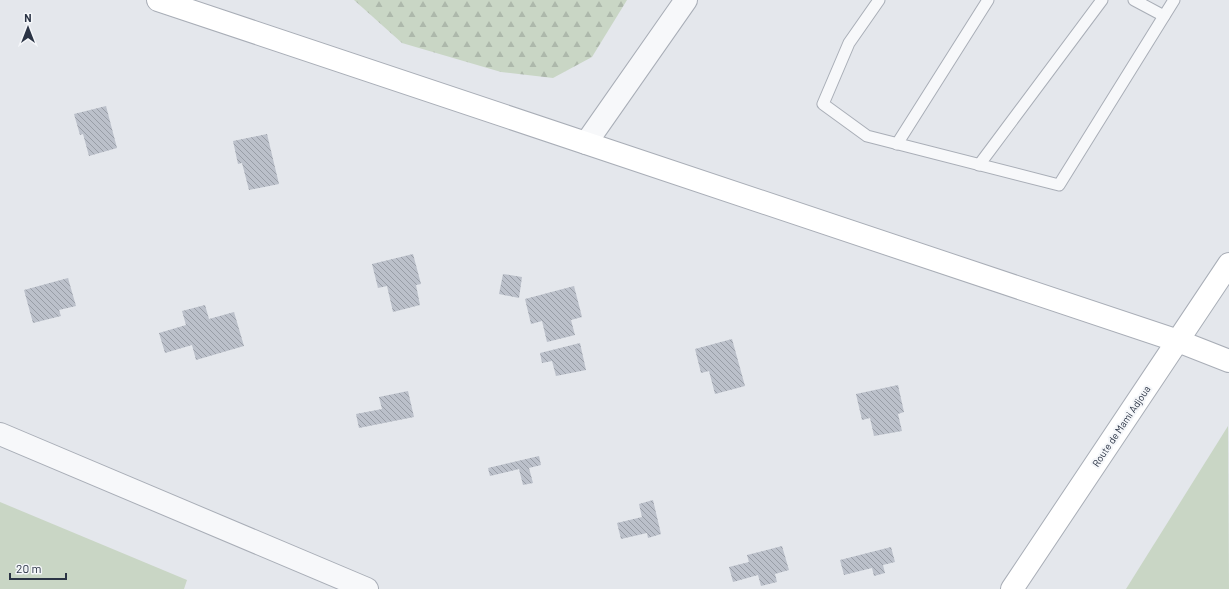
<svg xmlns="http://www.w3.org/2000/svg" width="1229" height="589" viewBox="0 0 1229 589" font-family="Barlow,sans-serif">
<style>
.forest{fill:url(#forest-firs)}
.park{fill:#c9d6c5}
.building{fill:url(#building-back-hatch)}
.lines{fill:none;stroke-linecap:round;stroke-linejoin:round}
.lane-casing{stroke:#a9aeb7;stroke-width:13}
.street-casing{stroke:#a9aeb7;stroke-width:24}
.secondary-casing{stroke:#a9aeb7;stroke-width:24}
.lane{stroke:#f7f8fa;stroke-width:11}
.street{stroke:#f7f8fa;stroke-width:22}
.secondary{stroke:#fff;stroke-width:22}
.labels{text-anchor:middle;stroke-width:4;stroke-linejoin:round;paint-order:stroke}
.street-label{font-size:10px;fill:#2b3445;stroke:#f4f6f9}
</style>
<defs>
<pattern id="forest-firs" width="22" height="20" patternUnits="userSpaceOnUse"><rect width="22" height="20" fill="#c9d6c5"/><path d="M5 1l3.5 6h-7zM16 11l3.5 6h-7z" fill="#adb8ab"/></pattern>
<pattern id="building-back-hatch" width="6" height="6" patternUnits="userSpaceOnUse"><rect width="6" height="6" fill="#bbc0ca"/><path d="M-1 5l2 2M0 0l6 6M5-1l2 2" fill="none" stroke="#989da6"/></pattern>
</defs>
<rect width="100%" height="100%" fill="#e4e7ec"/>
<!-- forest -->
<path class="forest" d="M354 0H627L592 57 553 78 501 72 402 43Z"/>
<!-- park -->
<g class="park">
<path d="M1228 426 1229 589H1126Z"/>
<path d="M0 502 187 580 184 589H0Z"/>
</g>
<!-- building -->
<g class="building">
<path d="M106 106 117 148 89 156 83 134 80 135 74 114Z"/>
<path d="M267 134 279 184 249 190 242 163 238 164 233 141Z"/>
<path d="M413 254 421 284 416 285 420 305 393 312 387 286 378 288 372 264Z"/>
<path d="M503 274 522 277 519 298 499 294Z"/>
<path d="M68 278 76 306 59 310 61 316 33 323 24 290Z"/>
<path d="M574 286 582 317 571 320 575 335 547 342 542 321 531 324 525 299Z"/>
<path d="M205 305 209 319 234 312 244 346 196 360 192 345 165 353 159 333 186 325 182 311Z"/>
<path d="M732 339 745 386 715 394 709 371 701 373 695 349Z"/>
<path d="M580 343 586 370 556 376 552 361 542 363 540 353Z"/>
<path d="M898 385 904 412 898 414 902 431 874 436 870 418 862 420 856 394Z"/>
<path d="M408 391 414 417 359 428 356 414 382 409 379 397Z"/>
<path d="M539 456 541 465 529 468 533 483 523 485 519 469 490 476 488 468Z"/>
<path d="M653 500 661 534 648 538 647 533 621 539 617 523 642 517 639 504Z"/>
<path d="M782 546 789 570 775 574 777 582 761 586 758 575 733 582 729 567 749 562 747 555Z"/>
<path d="M891 547 895 562 883 565 885 573 874 576 872 568 844 575 840 560Z"/>
</g>
<g class="lines">
<defs>
<g id="lane">
<path d="M879 0 849 43 823 104 867 136 1059 185 1174 0"/>
<path d="M1134 0 1164 16"/>
<path d="M897 144 988 0"/>
<path d="M979 165 1102 0"/>
</g>
<g id="street">
<path d="M586 143 686 0"/>
<path d="M0 434 367 589"/>
</g>
<g id="secondary">
<path d="M158 0 1178 341 1229 361"/>
<path d="M1012 589 1229 264"/>
</g>
</defs>
<!-- lane casing -->
<use href="#lane" class="lane-casing"/>
<!-- street casing -->
<use href="#street" class="street-casing"/>
<!-- secondary casing -->
<use href="#secondary" class="secondary-casing"/>
<!-- lane -->
<use href="#lane" class="lane"/>
<!-- street -->
<use href="#street" class="street"/>
<!-- secondary -->
<use href="#secondary" class="secondary"/>
</g>
<g class="labels">
<!-- street labels -->
<g class="street-label">
<text transform="translate(1121 426) rotate(-56)" y="4">Route de Mami Adjoua</text>
</g>
</g>
<!-- north arrow -->
<g transform="translate(28 28)" stroke="#f4f6f9" stroke-width="3" paint-order="stroke">
<path d="M0-3L7 15L0 10L-7 15Z" fill="#2b3445"/>
<text y="-6" font-size="11" font-weight="bold" text-anchor="middle" fill="#2b3445">N</text>
</g>
<!-- scale -->
<path d="M10 573v6h56v-6" fill="none" stroke="#2b3445" stroke-width="2"/>
<text x="16" y="573" font-size="12" fill="#2b3445" stroke="#f4f6f9" stroke-width="3" paint-order="stroke">20 m</text>
</svg>
